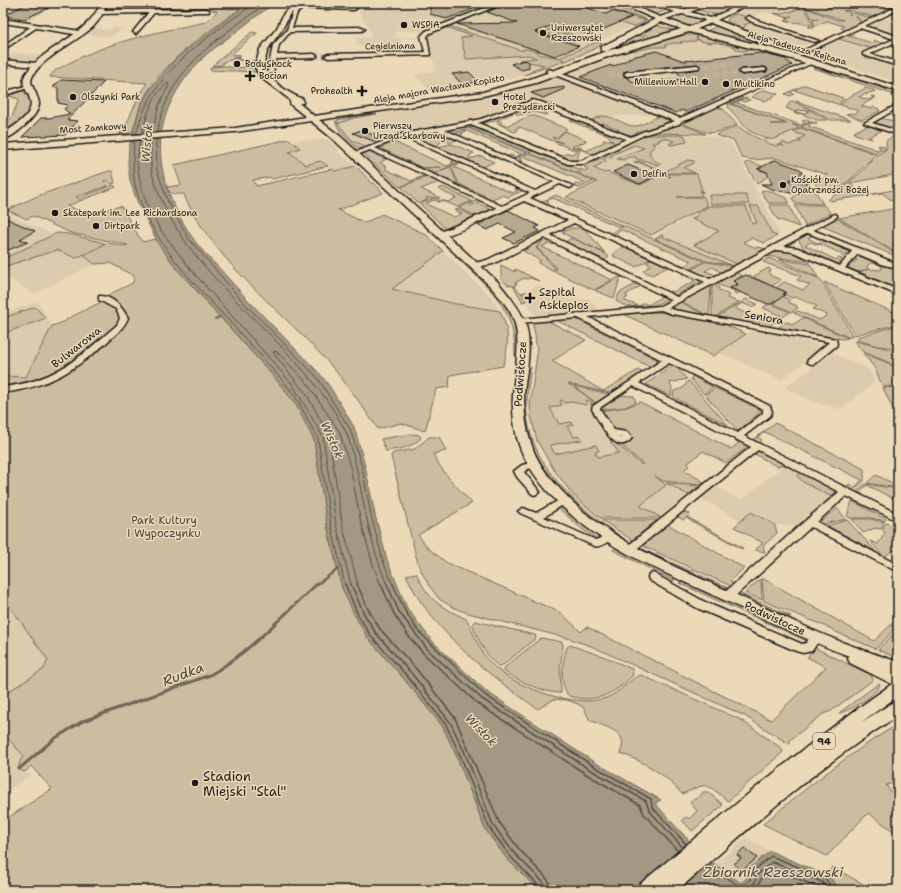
<svg xmlns="http://www.w3.org/2000/svg" width="901" height="893" viewBox="0 0 901 893" font-family="'Shantell Sans',sans-serif">
<style>
.built{fill:#dccbac}
.green{fill:#cdbda0;stroke:#746c5e}
.water{fill:#a49882;stroke:#6e6659}
.lines{fill:none;stroke-linecap:round;stroke-linejoin:round}
.shore-far1{stroke:#524e45;stroke-width:1}
.shore{stroke:#524e45;stroke-width:1.5}
.stream-far3{stroke:#6e6659;stroke-width:1.5}
.stream-far2{stroke:#6e6659;stroke-width:2}
.stream-far1{stroke:#6e6659;stroke-width:2.5}
.stream{stroke:#6e6659;stroke-width:3}
.building{fill:#b8aa91;stroke:#1c1c1c;fill-rule:evenodd}
.street-tunnel{stroke:#c2b398;stroke-width:5.5;stroke-dasharray:5.5 3;stroke-linecap:butt}
.street-casing{stroke:#1c1c1c;stroke-width:3}
.secondary-casing{stroke:#1c1c1c;stroke-width:3}
.primary-casing{stroke:#1c1c1c;stroke-width:3}
.street{fill:#ebd9b7;fill-rule:evenodd}
.secondary{fill:#ebd9b7;fill-rule:evenodd}
.primary{fill:#ebd9b7;fill-rule:evenodd}
.poi-dot{fill:#1c1c1c;stroke:#ebd9b7;stroke-width:1.5}
.labels{text-anchor:middle;stroke-width:3;stroke-linejoin:round;paint-order:stroke}
.far-poi-label{font-size:9px;fill:#1c1c1c;stroke:#ebd9b7;text-anchor:start}
.far-street-label{font-size:9px;fill:#1c1c1c;stroke:#ebd9b7}
.shield{fill:#ebd9b7;stroke:#5a554a;stroke-width:1}
.shield-label{font-size:10px;font-weight:bold;fill:#1c1c1c}
.poi-label{font-size:11px;fill:#1c1c1c;stroke:#ebd9b7;text-anchor:start}
.street-label{font-size:11px;fill:#1c1c1c;stroke:#ebd9b7}
.park-label{font-size:11px;fill:#48443d;stroke:#ebd9b7}
.water-label{font-size:12px;font-style:italic;fill:#4c4740;stroke:#ebd9b7}
.near-poi-label{font-size:13px;fill:#1c1c1c;stroke:#ebd9b7;text-anchor:start}
.near-water-label{font-size:14px;font-style:italic;fill:#4c4740;stroke:#ebd9b7}
</style>
<rect width="100%" height="100%" fill="#ebd9b7"/>
<filter id="ink" filterUnits="userSpaceOnUse"><feTurbulence type="fractalNoise" baseFrequency=".025" numOctaves="2"/><feDisplacementMap in="SourceGraphic" scale="8" xChannelSelector="R" yChannelSelector="G"/><feConvolveMatrix kernelMatrix="1 2 1 2 8 2 1 2 1" color-interpolation-filters="sRGB"/></filter>
<g filter="url(#ink)">
<!-- built -->
<g class="built">
<path d="M3 3H90H79L76 9 54 6 25 23 3 19Z"/>
<path d="M358 3H497L447 23 430 27 424 33 412 31H395L397 35 394 36V38L421 37V39H401V43L356 46 357 38H371V32L356 6Z"/>
<path d="M504 3H605L647 20 532 69 534 71 521 76 509 80 505 78 481 85 431 92 414 74 435 71 434 62 430 56 426 37 428 34Z"/>
<path d="M759 3H787L792 4 785 8 786 9 785 10H787L779 14 775 13 770 14 763 12 752 17 759 19 756 20 816 40 806 45 788 46 727 21 728 18Z"/>
<path d="M894 13H898V37L865 27 884 18 894 21 897 20 887 17Z"/>
<path d="M93 28 109 30 113 28H124L111 37 85 34Z"/>
<path d="M694 38 725 43 800 63 790 68 767 69 757 60 751 63 760 71 779 70 687 114 677 113 569 73 626 52 628 53 636 52 683 39Z"/>
<path d="M838 39 878 51 868 55 898 65V82L809 54Z"/>
<path d="M14 53H20L43 56 35 62 5 59Z"/>
<path d="M557 77 658 115 602 116 595 120 538 98 480 120 395 135 365 147 352 140 338 125 340 123 353 118 495 95 526 87Z"/>
<path d="M789 124 830 139 796 157 754 142Z"/>
<path d="M651 136H713L731 143 780 234 766 242 746 233 735 240 750 246 721 263 657 235 696 213 695 212 697 210 589 166Z"/>
<path d="M304 139 308 141 327 139 339 150V153L356 166 335 171 320 161 306 165 289 152 299 146 293 142Z"/>
<path d="M3 212 64 240 94 264 33 294 3 274Z"/>
<path d="M443 251 489 295 500 311 456 304 391 289Z"/>
<path d="M538 285 570 300 588 298 598 310 536 316 521 293Z"/>
<path d="M38 302 52 326 26 378 3 375V313Z"/>
<path d="M754 329 790 334 823 348 780 380 719 352Z"/>
<path d="M832 353 869 369 875 382 841 409 814 402 785 388Z"/>
<path d="M565 385 605 411 680 468 621 515 574 490 532 411Z"/>
<path d="M787 463 838 492 800 526 773 525 751 512 741 521 699 497 712 487H716L742 500Z"/>
<path d="M667 485 686 496 659 517 639 506Z"/>
<path d="M3 597 48 660 44 669 3 695Z"/>
<path d="M3 733 25 756 18 769 32 775 3 793Z"/>
<path d="M746 838 770 851 744 874 748 877 741 884 714 865Z"/>
</g>
<!-- green -->
<g class="green">
<path d="M217 3H248C209 32 161 60 140 106 137 115 135 124 132 133L120 134C121 128 126 126 128 121 133 107 140 96 147 83L50 77C53 70 61 68 67 64 110 41 158 32 206 22L217 11 212 10Z"/>
<path d="M598 3H609L647 20 594 5Z"/>
<path d="M626 3H645L669 9 655 15Z"/>
<path d="M716 3H743L718 16 695 9Z"/>
<path d="M832 3 831 7 826 8 831 9 833 7 834 3 843 5 847 3 851 4 845 7 846 8 855 5 854 4C864 0 877 5 887 8L890 7 886 5 888 4 884 5 879 3H890L898 6 887 10 888 11 875 17 847 10 843 11 850 12 849 15 853 13 872 18 862 23 856 16 861 23 846 30 841 28 844 26 827 21 815 26 812 20 818 19 812 18 806 8 837 20H843L802 6Z"/>
<path d="M803 7 810 17 814 27H808L811 25 808 24 785 21 789 19 786 18 792 16 785 17 773 13 781 14 787 11 790 12Z"/>
<path d="M612 11H613L646 21 633 27 620 22 632 17Z"/>
<path d="M682 14 701 18 705 21C694 28 678 27 669 18Z"/>
<path d="M736 14 747 17 743 18 752 20V22L744 25 745 27 742 28 727 21 728 18Z"/>
<path d="M655 25 677 31 651 39 647 35 638 33Z"/>
<path d="M720 25 743 34 735 35 730 38 704 32Z"/>
<path d="M449 26 523 51V49H527L538 52 540 55H544L559 58 597 42 603 44 594 49 566 61 561 59 565 61 524 75 534 71 532 70 544 65 519 60 536 58 529 55 466 59 461 38 472 36 445 27Z"/>
<path d="M554 28 574 35 575 43 563 39 569 38 568 35 561 33 557 34 561 36 560 38 543 32Z"/>
<path d="M252 32 257 33 231 54 241 55 240 57 233 58H239L238 59 244 61 235 59 223 62V65L212 66Z"/>
<path d="M849 34 854 35 848 36 872 43 875 42 873 40 884 44 873 49 839 39Z"/>
<path d="M637 35 645 37 646 39 587 59Z"/>
<path d="M685 35H697L696 41 680 42 682 43C674 43 672 43 665 45L666 47H653L635 51 630 50Z"/>
<path d="M698 35 752 50 742 51 736 49 735 47 716 42 711 43 700 41 697 39Z"/>
<path d="M740 36 747 37 803 56 735 39Z"/>
<path d="M252 60 256 61 254 67 256 72 210 70 211 67 224 66 236 68 248 67 252 69V67L254 65Z"/>
<path d="M815 67 898 93V96L813 68Z"/>
<path d="M805 85 843 98 840 103 842 104 845 99 866 88 874 90 875 91 866 94 867 95 864 94 859 97 868 100 873 98 871 96 876 97 861 106 871 109 874 107 879 109 878 110 880 111 862 120 846 114 851 113 855 114 859 111 794 90 790 92 794 94 790 96 785 94Z"/>
<path d="M763 90H765L778 94 765 101 751 97Z"/>
<path d="M17 91H24C41 111 17 121 3 132V129L6 127 4 126 12 117 19 99 5 95Z"/>
<path d="M742 97 743 98 730 104 785 123 770 124H787L732 104 745 98 750 100 744 102 741 100 737 103 801 125 805 123 802 121 806 119 811 121 801 127 792 124 799 128 774 139H768L749 131 728 107 729 105 727 104Z"/>
<path d="M791 101H793L828 120H815V119L799 113 797 114 794 113 797 112 804 114 809 111 799 110 795 112 786 108Z"/>
<path d="M796 101 851 120H831Z"/>
<path d="M538 103V105L550 110 546 112 536 108 548 114 546 115 533 112 532 106 531 112 519 115 515 113Z"/>
<path d="M717 107 723 109 737 125C709 136 711 134 683 124Z"/>
<path d="M511 112 513 113 497 120 502 122 500 124 506 126 530 116H535L567 129 556 138 552 137 555 139 553 141 520 127 515 129 517 131 514 132 494 121 480 124Z"/>
<path d="M374 114H377L353 118 338 124 352 140 365 146 360 149C352 145 339 132 336 123H339L335 122 340 119Z"/>
<path d="M602 116C615 116 621 124 633 126 640 127 650 120 657 117L656 116 671 121 631 135 617 132 619 130 604 123 598 124 589 121Z"/>
<path d="M880 118 898 122V130L873 123V122Z"/>
<path d="M573 120 590 125H592L595 126 593 128 620 137 622 136 624 139 615 144 608 135 570 121Z"/>
<path d="M812 122 817 123H812L808 126 877 150 881 148 878 146 879 145 885 147V149L876 153 801 127Z"/>
<path d="M470 124 476 125 468 128 527 153 512 159 506 157 510 155 516 157 521 154 467 131 461 133 463 134 459 136 454 134 468 128 454 133 448 132 456 129 453 127Z"/>
<path d="M681 124 706 134 647 133Z"/>
<path d="M868 125 886 130H882L869 137 872 139 855 134 854 132Z"/>
<path d="M477 126 476 128 530 150 534 149 528 152 470 128Z"/>
<path d="M738 126C744 132 766 143 773 145 777 146 780 144 784 146L780 144 782 142 789 145 796 142H801V141L798 140 805 136 793 132 801 128 876 154 853 177 838 190H821L815 184 828 175 776 158 753 160 742 158 734 141 716 135Z"/>
<path d="M435 131 451 136 449 137 456 140 450 143 444 140 439 143V145L436 146 414 137 435 136 413 137 414 135Z"/>
<path d="M565 131 586 140V141L572 147 580 150 576 162 561 156 568 153 572 154 577 151 554 142 556 141 563 143 556 140Z"/>
<path d="M897 134 898 138 893 140 898 142V174L850 183 863 196 898 189V205L882 193 829 201 828 200 860 173 877 155 887 149 886 141Z"/>
<path d="M647 135H683L685 136 687 142 671 145 669 144 674 141 664 138 659 140 660 141H656L658 142 652 143 655 146 650 150C648 158 655 161 661 164L658 165 643 160H637L636 157H628L624 160 617 159C620 156 637 151 644 148L635 145 611 155 612 158 606 157 603 154 606 155 630 143 628 142Z"/>
<path d="M400 138H408L403 140 400 139 394 142 447 166 454 163 451 162 455 160 460 162 434 173 424 168 441 167 423 168 378 147Z"/>
<path d="M289 139 300 148 289 152 306 165 320 161 328 166 272 179 270 177 253 180 256 186 332 169 335 171 356 166 370 181H369L371 183H374L383 193 338 210 365 223 382 214 425 234 443 251 392 289 456 304 500 311C510 332 509 344 503 366L450 375 449 387 436 389 425 431 401 423 378 429C362 406 346 382 327 361 284 313 228 272 195 216 191 208 186 202 184 194 176 194 170 196 167 187L181 185 174 165Z"/>
<path d="M603 140H611L614 144 593 154 577 148 579 146 582 147 580 148 586 151 604 142Z"/>
<path d="M452 144 474 153 470 155 469 159 481 156 494 162 483 167 437 147Z"/>
<path d="M371 150 372 151 370 152 384 159 388 158 380 163 387 167 385 169 411 181 423 176H426L400 187 363 153Z"/>
<path d="M535 150 538 151 536 152 555 160 558 159 559 160 558 161 578 169 579 174 529 153Z"/>
<path d="M528 153 594 181 579 188 573 186 576 184 579 185 584 182 525 157 519 159 522 161 519 162 513 160Z"/>
<path d="M597 157 605 159 606 161 593 168 605 173 607 172 640 185 660 175 671 177 670 176H666L669 174H697L703 193 700 190 702 196 677 197H704L707 206 651 235 566 197 597 182 581 175 580 169 585 171 588 169 584 167 586 166 585 165 599 159Z"/>
<path d="M688 160 694 161V163L684 168 695 173H668L664 175 661 174 664 173 638 162 635 163 633 162H642L664 172Z"/>
<path d="M461 162 465 164H460L454 167 512 193 518 190 515 189 518 187 524 190 508 197 502 195 492 199 459 184 451 166Z"/>
<path d="M750 162 762 166 757 169 771 174 757 184 745 163Z"/>
<path d="M450 167 458 184 435 173Z"/>
<path d="M109 171H112L115 183 111 184 107 180 104 181 108 185 107 186 76 197 79 199 89 194 113 185 116 187 67 206 87 214 121 206 142 242 156 239 177 269 275 378 295 403 314 440 327 525 342 588 368 638 405 680 443 727 457 757 485 829 507 859 538 890H3V821L52 789 31 766 25 772 18 769 21 759 24 756 3 733V695L44 669 48 660 3 597V376L26 377 52 326 66 321 67 319 107 299 104 297 133 283 134 276 110 263 94 264 84 255 106 243 125 246 128 245 71 233 33 216 27 219 7 210 40 195Z"/>
<path d="M428 176 439 182 421 189 440 198H426L428 199 419 204 401 187Z"/>
<path d="M443 187 472 201 458 207 441 200 448 202 456 198 438 189Z"/>
<path d="M808 189 816 192 823 204 795 203 792 198Z"/>
<path d="M766 190 787 198 789 203H768L761 191Z"/>
<path d="M556 195 623 226 619 227 553 198 546 201 549 203 545 205 539 203Z"/>
<path d="M709 195H746L749 204H711Z"/>
<path d="M434 198 441 201 438 202 434 200 426 204 454 217 462 214 455 210 458 209 477 218 448 231 420 204Z"/>
<path d="M474 201 493 211 490 210 478 217 459 208 469 203 471 206 474 204 470 203Z"/>
<path d="M769 205H789L799 227 777 219Z"/>
<path d="M795 205H824L832 215 829 214 805 226 806 228Z"/>
<path d="M709 206H746L752 224 757 223 750 206H758L772 234 777 236 764 243 751 238 743 242 756 248 759 247 765 249 737 264 694 245 719 231 692 219 699 214 697 213Z"/>
<path d="M898 208V254L839 218Z"/>
<path d="M838 219 898 255V257L819 225 828 220Z"/>
<path d="M624 226 703 261V262L689 270 678 265 681 264 684 266 691 261 622 230 614 234 618 236 616 237 609 234Z"/>
<path d="M571 228H584L605 253 562 233Z"/>
<path d="M57 233 69 234 104 243 98 248 76 258 57 250 3 267V259Z"/>
<path d="M807 233 811 234 809 235 811 236 808 238 819 244 825 241 849 252 843 257 841 255 842 254 820 244 818 245 811 242 805 245 836 260 839 258 842 259 838 264 805 250 798 239Z"/>
<path d="M662 235 663 236 662 237 668 239 731 265 706 261 655 239Z"/>
<path d="M572 238 607 255 609 257 605 260 565 242Z"/>
<path d="M544 239 556 243 553 245 549 243 542 247 612 280 594 290 556 272 555 266 537 248Z"/>
<path d="M543 240 536 248 554 267V271L538 263 541 261 523 251 528 249 526 248Z"/>
<path d="M623 246 650 259 636 267 613 256 615 252Z"/>
<path d="M777 250C789 251 803 252 810 262L766 256Z"/>
<path d="M857 255 878 264 871 263 867 266 868 269 858 272 849 268V266L857 260 854 258Z"/>
<path d="M455 256 461 259C483 279 514 302 517 335 518 341 518 348 518 354L515 356C516 307 488 287 455 256Z"/>
<path d="M769 258 820 279 852 335V337H848L794 313 798 311 820 320 827 315 813 309 817 306 795 297 792 298 784 294 786 292 776 288 784 282 803 290 810 285 797 280 801 276 763 262Z"/>
<path d="M651 259 668 267 652 275 643 271 651 265 646 262Z"/>
<path d="M778 259 810 264 818 277H817Z"/>
<path d="M704 262H708L732 266 720 273 718 270 712 267 705 271 716 275 709 279 690 271Z"/>
<path d="M879 264 898 269V289L860 272 869 269 881 270 882 268Z"/>
<path d="M501 265 515 272 516 271 514 270 516 269 539 281 530 278 527 279 524 278 515 283 517 284 514 286 521 293 526 292 522 294 526 301 522 302V300L513 286 508 285 501 279Z"/>
<path d="M768 268 771 270 769 272 771 276 781 280 772 286 753 277Z"/>
<path d="M684 272 696 279 703 280 674 296 669 294V291L673 292 695 281 681 273Z"/>
<path d="M735 272 743 276 733 281 737 284 730 288 740 292 737 294 734 293 735 291 716 284Z"/>
<path d="M621 276 614 298 596 291V290Z"/>
<path d="M824 282 898 314V324L855 335Z"/>
<path d="M638 283 645 287 641 286 625 295 628 297 625 299V301L639 306 644 303 648 305 661 297 659 295 668 299 655 305 627 307 616 301 619 293Z"/>
<path d="M709 285 711 287 709 316 680 301Z"/>
<path d="M714 285 719 288V290L729 295 727 298 739 302 715 317H712V287Z"/>
<path d="M782 296 790 300 788 302 797 306 796 307 798 308 792 312 773 303 775 302 773 301Z"/>
<path d="M746 299 757 304 752 307 742 303 735 308 755 318 760 315 774 321 781 316 763 308 769 303 790 312 768 327 716 318Z"/>
<path d="M679 301 709 317 673 309 672 305Z"/>
<path d="M35 307 46 318 5 333 3 331V318Z"/>
<path d="M658 312 717 321 746 334 713 356 623 314Z"/>
<path d="M562 318H574L660 361 650 367 558 321Z"/>
<path d="M803 318 848 338 843 339 778 328 786 322 794 324Z"/>
<path d="M548 321 586 340 552 361 603 391 638 370 643 373 610 393 568 384 581 392 595 403 590 405 592 403 587 400 585 401 588 403 587 405 571 402 564 403 562 400 560 401 562 405 550 408 559 424 571 422 573 425 567 426 574 437 580 436 582 440 550 445 555 454 596 445 599 451 595 452 598 457 619 453 610 441H613L642 465 643 464 618 442 628 441 614 431 599 411 627 407 640 402 731 449 739 443 734 440 737 438 745 443 747 447 726 463 703 451 687 464 689 466 684 470 704 482 701 485 663 481 655 476 666 485 640 506 660 517 658 518H600L573 495 554 470 537 441 531 416 530 405 537 354 535 334 532 322Z"/>
<path d="M898 325V348L878 346 857 340 858 337Z"/>
<path d="M855 341 898 351V369L890 363 862 351Z"/>
<path d="M863 353 888 363 898 370V386L883 387 874 367Z"/>
<path d="M674 365 687 379 670 383V384L672 388 671 396 646 384Z"/>
<path d="M529 367H531C529 383 526 400 527 416 534 471 580 508 623 538L621 539C580 511 535 477 525 424 522 405 525 386 529 367Z"/>
<path d="M692 376 713 387 704 394 691 379Z"/>
<path d="M688 381H689L728 425 673 397 674 391 683 388Z"/>
<path d="M574 386 609 394 596 403Z"/>
<path d="M898 387V416L897 417 883 388Z"/>
<path d="M715 388 759 409 761 411 738 431 705 395Z"/>
<path d="M617 395 634 396 636 402 625 407 599 410 615 399Z"/>
<path d="M775 423 864 469V481L853 491 842 485 847 486 849 484 855 487 862 480 765 432 757 437 762 440 759 443 753 440Z"/>
<path d="M411 434 419 435 421 438C411 448 400 449 386 451L381 439Z"/>
<path d="M429 437H439L446 451 433 454C442 473 457 487 472 503L418 535 428 548 447 563 561 613 581 632 587 627 771 720 826 667 807 657 810 655 808 653 813 647 871 675 873 680 831 711 823 714 790 740V744H789L745 716 591 646 567 638 468 613 454 608 439 599 428 584 418 564 391 456 393 453 415 449Z"/>
<path d="M757 450 784 463 778 467 753 453Z"/>
<path d="M802 472 835 489 837 491 830 496 803 482 797 476Z"/>
<path d="M876 475 898 486V488L867 483Z"/>
<path d="M666 483 699 486 688 495Z"/>
<path d="M865 484 898 489V501L867 485 859 492 864 495 862 496 855 493Z"/>
<path d="M852 501 886 519 885 521 870 518H850L847 516Z"/>
<path d="M557 507 562 508 600 538 599 541 582 529Z"/>
<path d="M837 508 846 519 820 525 818 524Z"/>
<path d="M683 512 690 514 687 517 743 548 742 549 686 518 683 520 678 517 680 513Z"/>
<path d="M751 512 774 524 777 533 763 546 765 552 755 550 763 543 734 527Z"/>
<path d="M852 519H870L884 522 881 529 875 528 863 533Z"/>
<path d="M602 520H657L632 540Z"/>
<path d="M847 520 880 556 872 552 873 550 828 526 825 528 823 527Z"/>
<path d="M886 523 898 528V550L892 551 884 557 870 541 878 544 885 533 882 529Z"/>
<path d="M667 524 744 568 730 581 734 584 731 586 641 545Z"/>
<path d="M615 548 674 578V581L613 550Z"/>
<path d="M642 549 728 588H721L667 564 642 551Z"/>
<path d="M416 573C430 602 438 605 466 619 474 632 477 646 487 659 508 686 574 709 606 698 619 694 632 676 641 675L741 720 781 748 783 752 728 801C704 782 710 782 682 794 665 774 645 762 620 753 631 729 603 728 589 719L584 708 578 704 567 700 554 699 538 709C494 679 452 646 421 602 415 594 411 584 406 575Z"/>
<path d="M762 578 874 641 898 618V625L876 649 836 632 832 629C809 619 787 611 764 601Z"/>
<path d="M760 579 761 581 762 600 745 593Z"/>
<path d="M682 582 760 617 807 641 679 583Z"/>
<path d="M741 594 791 616 790 617 746 599Z"/>
<path d="M475 621 535 635 536 638 503 665 498 666C485 656 478 639 472 624Z"/>
<path d="M898 629V658L878 650Z"/>
<path d="M541 638 562 642 563 646 560 668 561 693C546 694 516 680 504 671L505 667Z"/>
<path d="M570 645 605 657 632 669 633 675C615 694 595 704 569 696 558 683 563 661 567 647Z"/>
<path d="M878 684H880C878 694 848 712 839 713Z"/>
<path d="M898 724V741H894L898 745V782L886 785 890 791 898 788V834L868 813 827 856 763 824C806 788 850 753 898 724Z"/>
<path d="M703 792H708L723 805 692 831 682 820 686 817 689 819 697 811 690 802 700 796Z"/>
<path d="M832 867 874 890H838L828 874Z"/>
</g>
<!-- water -->
<path class="water" d="M248 3H274L208 53C148 110 147 169 192 237 201 251 215 263 226 276 256 310 288 341 320 374L330 387 354 427 365 466 375 515 387 560 407 608 422 628 434 643 487 692 594 762 661 800 655 803C683 835 705 860 741 883L748 877 743 874 770 851 816 871 828 874 838 890H538L507 859 485 829 457 757 443 727 405 680 368 638 355 616 342 588 327 525 314 440 295 403 275 378 177 269 159 245 137 201 130 181 128 164 129 147 140 107 148 92 176 58Z"/>
<g class="lines">
<!-- shore-far1 -->
<g class="shore-far1">
<path d="M157 132C160 118 164 105 171 92 192 53 233 28 267 3"/>
<path d="M142 133C147 115 152 94 168 83L169 85 159 105 152 133"/>
<path d="M136 134C139 125 141 116 145 108 167 63 209 36 248 8L250 3"/>
<path d="M156 139 157 170 168 202 189 239 245 304 317 377 350 429 362 467 371 515 383 561 393 585"/>
<path d="M140 140 137 164 141 187 149 210 162 232 193 272 293 385 323 437 336 524 351 585"/>
<path d="M151 140C151 150 150 163 152 173 181 279 297 336 345 430 348 435 349 442 351 447 358 470 361 493 366 515 371 539 378 562 387 585"/>
<path d="M134 141C133 157 132 173 136 189 151 241 193 282 228 320 249 342 269 365 289 388L298 401 318 439 331 525 345 585"/>
<path d="M358 585 342 523 329 436 307 395 274 354V351L277 352 308 384 340 433 351 470 360 518 373 565 381 585"/>
</g>
<!-- shore -->
<g class="shore">
<path d="M345 584 358 615 371 636 408 677 446 725 460 755 489 827 510 856 539 886 540 890"/>
<path d="M351 584 363 612 375 632 412 674 450 722 465 753 493 825 514 853 544 883 545 890"/>
<path d="M357 584 368 609 380 629 417 670 455 718 499 822 519 849 548 880 552 890"/>
<path d="M381 584 394 614 410 638 424 654 478 704 586 774 640 805 644 814 678 851"/>
<path d="M387 584 399 612 428 650 482 699 589 769 646 801 649 810 682 847"/>
<path d="M393 584 404 609 418 631 485 695 592 765 651 799 652 807 686 844"/>
<path d="M708 865 741 887 750 880 751 873 771 856 825 878 833 890"/>
<path d="M747 890 755 882 757 875 772 862 822 882 827 890"/>
<path d="M756 890 762 877 773 869 818 887 820 890"/>
</g>
<!-- stream-far3 -->
<path class="stream-far3" d="M894 3 898 4"/>
<!-- stream-far2 -->
<path class="stream-far2" d="M215 319 220 317"/>
<!-- stream-far1 -->
<path class="stream-far1" d="M316 585 338 569"/>
<!-- stream -->
<path class="stream" d="M19 769 54 739 83 721 210 675C251 651 282 616 317 584"/>
</g>
<!-- building -->
<g class="building">
<path d="M28 3 49 8 24 19 3 16Z"/>
<path d="M434 3H457L473 9 446 19 430 14V4Z"/>
<path d="M509 3H573L606 14 612 11 632 17 590 35 556 24 535 32 579 46 555 56 457 24 517 23 487 12Z"/>
<path d="M656 51 684 61 760 53 785 59 792 65 686 112 682 110 676 113 580 77 611 65 612 67 629 59 628 58ZM697 64 700 66 699 69 677 72 684 79 637 84 619 73 627 71ZM765 67 768 69 766 72 742 75 738 72 742 69Z"/>
<path d="M525 60 529 62V68L522 70 511 64Z"/>
<path d="M469 72 479 82 462 84 452 74Z"/>
<path d="M61 80 104 82 67 120 78 121 65 135 22 137 41 118H49L70 114 64 109 68 105 58 103V88L53 87Z"/>
<path d="M564 87V89L543 98 531 93 543 90Z"/>
<path d="M361 130 381 138 373 141 353 133Z"/>
<path d="M775 160 800 169 802 173 788 181 810 182 791 193 774 190 761 184H772L767 172 758 169Z"/>
<path d="M628 165 655 176 640 184 613 172Z"/>
<path d="M508 210 539 226 535 228 540 231 514 243 503 238 516 232 500 224 487 230 477 225Z"/>
<path d="M3 217 35 231 20 239 28 242 3 252Z"/>
<path d="M746 275 786 292 783 294 785 295 771 304H768L730 288 738 284 733 281Z"/>
<path d="M744 848 757 858 742 871 734 864 741 858 737 855Z"/>
</g>
<g class="lines">
<!-- street-tunnel -->
<g class="street-tunnel">
<path d="M314 56H328"/>
<path d="M697 67 734 63"/>
<path d="M609 75 627 74"/>
<path d="M706 76 742 72"/>
</g>
<defs>
<g id="street">
<path d="M303 3H309L307 5 354 6 357 8 354 10 303 8 297 13 292 28 362 27 365 29 362 31 290 32 279 45 277 55 314 54 317 56 314 58 276 59 273 73 261 76V74L268 71 273 45 287 30 293 11Z"/>
<path d="M497 3H504L430 33 427 36 430 55 328 58 325 56 328 54 425 52 421 36 426 31Z"/>
<path d="M779 3H795C791 5 783 5 779 3Z"/>
<path d="M898 6V10L864 26 898 36V41L870 54 898 62V66L863 55V53L894 39 860 28 801 55 796 54Z"/>
<path d="M207 9 209 10V12L154 13 136 34 133 32 148 13 101 14 98 12 101 10Z"/>
<path d="M749 16 756 20 819 41 814 42 752 22 746 18Z"/>
<path d="M3 19 80 31 83 33 80 35 36 28 3 50V46L30 27 3 23Z"/>
<path d="M3 60 37 63 40 65 37 67 3 64Z"/>
<path d="M810 61 815 62 690 119 682 121 679 124 646 134 584 164H568L471 125 445 130 573 186 570 188 560 184 530 198 710 279 803 230 804 229 835 214 837 215V217L813 230 898 264V268L884 265 858 254 845 268 898 290V295L793 252 777 250 668 308 674 310 836 339 837 344 836 346 814 364H811L807 362 808 360 829 342 672 314 661 310 588 317 770 406 772 412 770 416 744 436 898 514V521L846 496 817 522 898 565V572L811 527 732 599H724L723 596 724 593 806 520 839 492 758 450 633 552H625L624 550 625 548 751 447 633 386 601 407 600 409 614 430 627 432 632 438C616 459 599 421 592 409L593 406 662 360 578 318 519 323 515 321 519 319 660 306 672 300 544 238 493 264 471 268V264L487 260 568 220 524 201C510 207 450 238 438 237V233L497 208 370 150 354 156 351 154 402 134 481 119 533 100 541 102 631 137 642 132 675 121 547 72 546 71 549 69 680 118ZM533 104 538 105 626 139 581 161H571L478 123ZM438 131 554 182 535 191 411 136ZM404 137 530 193 502 206 375 148ZM574 223 705 282 677 297 550 235ZM808 233 852 251 840 266 798 248 784 246ZM669 363 763 409V413L738 433 639 383ZM617 436 623 438 618 437Z"/>
<path d="M697 65 699 66V68L627 76 624 74 627 72Z"/>
<path d="M764 68 766 69V71L742 74 739 72 742 70Z"/>
<path d="M26 86 31 87 3 96V92Z"/>
<path d="M898 104V108L872 123 898 131V135L864 123Z"/>
<path d="M99 296C112 295 123 308 128 318 123 330 113 336 104 345 70 373 47 387 3 393V387C56 381 78 358 117 325L120 318 116 309 99 300Z"/>
<path d="M535 462 538 463 540 465 538 467 528 469 524 472 540 492 535 495 532 494 517 477 514 471 522 465Z"/>
<path d="M563 498 566 499 568 501 566 503 544 517 596 540 608 534 611 535 613 537C609 542 600 548 594 546L520 513 518 511 523 508 536 513Z"/>
<path d="M653 573 705 602 802 644 806 643C810 638 812 632 820 634L821 637 812 651 803 653 796 651 697 608 649 580 648 577 649 574Z"/>
</g>
<g id="secondary">
<path d="M101 3H107C104 12 100 20 93 27 78 41 32 63 31 82 33 89 38 96 39 103 40 115 14 137 3 140V134C12 127 26 120 30 109 35 95 16 86 27 72 49 43 85 38 101 3Z"/>
<path d="M296 3H303L289 15 283 28 268 49 263 67C269 80 289 94 303 99V103H299L314 116 483 92 530 79 607 51 681 29 661 22 607 51H601V47L655 19 617 3H626L660 17 675 12 647 3H658L682 10 704 3H714L690 12 711 18 744 3H752L717 20 777 43V47H771L711 23 697 29 798 55 898 87V91L792 59 689 32 613 55 536 83 483 96 319 120 340 136 498 282C508 295 519 307 525 322 533 346 526 371 524 395 524 411 526 428 531 443 536 461 548 476 560 489 608 542 675 566 737 595 763 607 789 619 815 631 842 643 870 652 898 662V674L894 672 898 674V687L850 663 848 659 849 656C808 641 768 620 728 602 664 572 597 547 549 493 535 477 522 458 517 438 514 424 512 410 513 396 514 372 521 348 515 324 511 309 500 298 490 286L334 140 311 121 235 132 3 150V144L235 128 306 117 291 105 289 99 260 77 255 67 260 49 277 28 284 13ZM682 14 703 19 705 21 689 27 666 19Z"/>
</g>
<path id="primary" d="M898 682V696L860 723 892 703 898 702V716C818 766 749 828 678 890H638L640 884C723 815 804 745 892 684Z"/>
</defs>
<!-- street casing -->
<use href="#street" class="street-casing"/>
<!-- secondary casing -->
<use href="#secondary" class="secondary-casing"/>
<!-- primary casing -->
<use href="#primary" class="primary-casing"/>
<!-- street -->
<use href="#street" class="street"/>
<!-- secondary -->
<use href="#secondary" class="secondary"/>
<!-- primary -->
<use href="#primary" class="primary"/>
</g>
</g>
<!-- markers -->
<g class="poi-dot">
<circle cx="404" cy="25" r="4"/>
<circle cx="543" cy="33" r="4"/>
<circle cx="237" cy="64" r="4"/>
<path d="M248 70h4v4h4v4h-4v4h-4v-4h-4v-4h4z"/>
<circle cx="705" cy="82" r="4"/>
<circle cx="726" cy="84" r="4"/>
<path d="M360 85h4v4h4v4h-4v4h-4v-4h-4v-4h4z"/>
<circle cx="73" cy="97" r="4"/>
<circle cx="495" cy="102" r="4"/>
<circle cx="365" cy="131" r="4"/>
<circle cx="634" cy="174" r="4"/>
<circle cx="783" cy="185" r="4"/>
<circle cx="55" cy="213" r="4"/>
<circle cx="96" cy="226" r="4"/>
<path d="M528 292h4v4h4v4h-4v4h-4v-4h-4v-4h4z"/>
<circle cx="195" cy="783" r="4"/>
</g>
<g class="labels">
<!-- far-poi labels -->
<g class="far-poi-label">
<text x="412" y="28">WSPiA</text>
<text x="551" y="31">Uniwersytet<tspan x="551" dy="10">Rzeszowski</tspan></text>
<text x="245" y="67">BodyShock</text>
<text x="259" y="79">Bocian</text>
<text x="697" y="85" text-anchor="end">Millenium Hall</text>
<text x="734" y="87">Multikino</text>
<text x="353" y="94" text-anchor="end">Prohealth</text>
<text x="81" y="100">Olszynki Park</text>
<text x="503" y="100">Hotel<tspan x="503" dy="10">Prezydencki</tspan></text>
<text x="373" y="129">Pierwszy<tspan x="373" dy="10">Urząd Skarbowy</tspan></text>
<text x="642" y="177">Delfin</text>
<text x="791" y="183">Kościół pw.<tspan x="791" dy="10">Opatrzności Bożej</tspan></text>
<text x="63" y="216">Skatepark im. Lee Richardsona</text>
<text x="104" y="229">Dirtpark</text>
</g>
<!-- far-street labels -->
<g class="far-street-label">
<text transform="translate(390 46) rotate(-1)" y="3">Cegielniana</text>
<text transform="translate(797 48) rotate(16)" y="3">Aleja Tadeusza Rejtana</text>
<text transform="translate(439 89) rotate(-10)" y="3">Aleja majora Wacława Kopisto</text>
<text transform="translate(93 128) rotate(-4)" y="3">Most Zamkowy</text>
</g>
<!-- shield labels -->
<rect class="shield" x="813" y="733" width="22" height="16" rx="3"/>
<g class="shield-label">
<text x="824" y="745">94</text>
</g>
<!-- poi labels -->
<g class="poi-label">
<text x="539" y="296">Szpital<tspan x="539" dy="13">Asklepios</tspan></text>
</g>
<!-- street labels -->
<g class="street-label">
<text transform="translate(764 317) rotate(10)" y="4">Seniora</text>
<text transform="translate(76 347) rotate(-38)" y="4">Bulwarowa</text>
<text transform="translate(520 374) rotate(-86)" y="4">Podwisłocze</text>
<text transform="translate(775 618) rotate(25)" y="4">Podwisłocze</text>
</g>
<!-- park labels -->
<g class="park-label">
<text x="164" y="524">Park Kultury<tspan x="164" dy="13">i Wypoczynku</tspan></text>
</g>
<!-- water labels -->
<g class="water-label">
<text transform="translate(147 143) rotate(-85)" y="4">Wisłok</text>
<text transform="translate(332 440) rotate(66)" y="4">Wisłok</text>
<text transform="translate(481 730) rotate(46)" y="4">Wisłok</text>
</g>
<!-- near-poi labels -->
<g class="near-poi-label">
<text x="203" y="781">Stadion<tspan x="203" dy="15">Miejski "Stal"</tspan></text>
</g>
<!-- near-water labels -->
<g class="near-water-label">
<text transform="translate(183 674) rotate(-21)" y="5">Rudka</text>
<text x="773" y="877">Zbiornik Rzeszowski</text>
</g>
</g>
<!-- margin -->
<rect width="901" height="893" fill="none" stroke="#ebd9b7" stroke-width="16"/>
<rect x="8" y="8" width="885" height="877" fill="none" stroke="#1c1c1c" stroke-width="1.5" filter="url(#ink)"/>
</svg>
